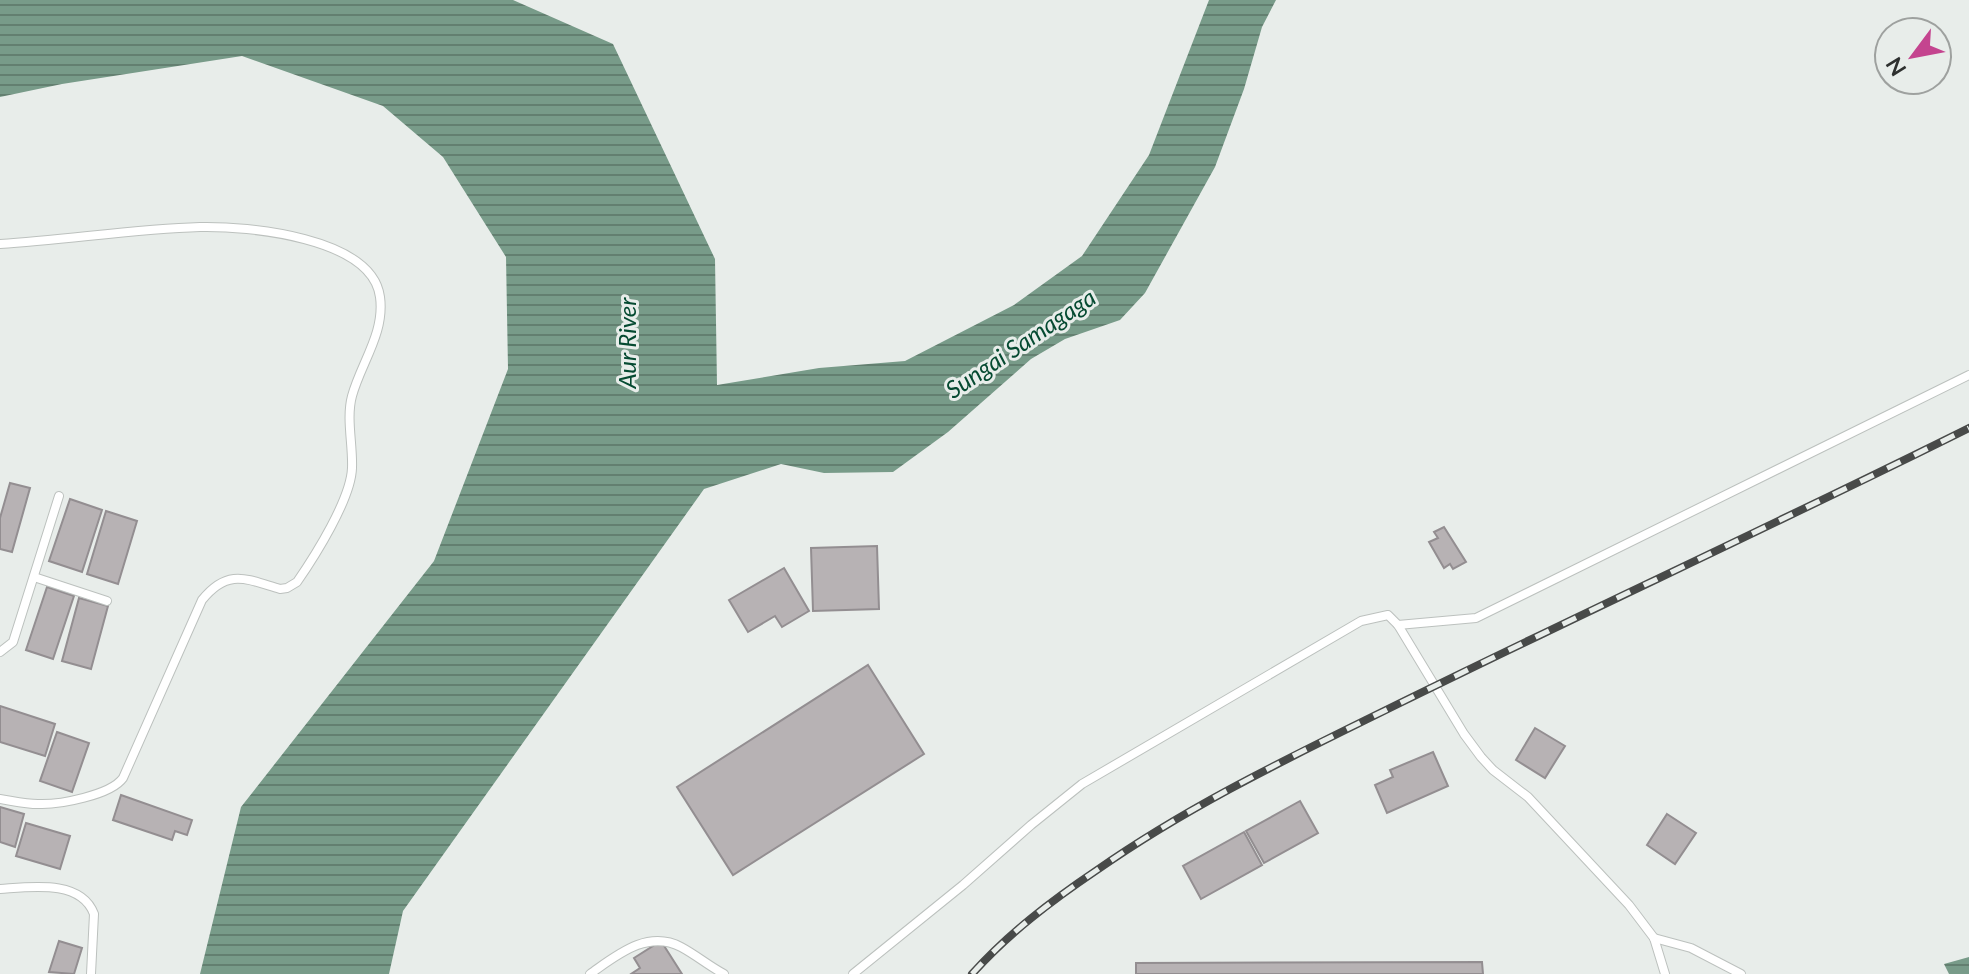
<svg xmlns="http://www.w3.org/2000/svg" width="1969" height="974" viewBox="0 0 1969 974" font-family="Lato,sans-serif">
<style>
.water{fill:url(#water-rules)}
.building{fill:#b7b2b4;stroke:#938e91;stroke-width:2}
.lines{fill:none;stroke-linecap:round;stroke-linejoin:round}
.service-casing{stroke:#bcc1be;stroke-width:10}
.service{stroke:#fff;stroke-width:8}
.rail-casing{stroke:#484a49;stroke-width:8}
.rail{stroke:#e8edea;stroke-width:5;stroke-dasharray:15;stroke-linecap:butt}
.labels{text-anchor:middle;stroke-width:6;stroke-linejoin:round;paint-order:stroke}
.water-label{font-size:24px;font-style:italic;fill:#054a31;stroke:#e8edea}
</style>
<defs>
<pattern id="water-rules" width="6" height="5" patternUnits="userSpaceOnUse" patternTransform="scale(2)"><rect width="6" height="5" fill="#789b89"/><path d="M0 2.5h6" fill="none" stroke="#637f70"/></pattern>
</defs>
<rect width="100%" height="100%" fill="#e8edea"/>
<!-- water -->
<g class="water">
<path d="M0 0H513L613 44 715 259 717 385 819 368 905 361 1014 305 1082 256 1149 155 1209 0H1276L1262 27 1244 89 1215 167 1145 293 1120 320 1065 339 1031 359 948 432 893 472 824 473 781 464 704 489 403 911 389 974H200L241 807 434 561 508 369 506 257 443 157 383 106 242 56 62 84 0 97Z"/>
<path d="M1969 957V974H1949L1944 964Z"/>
</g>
<!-- building -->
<g class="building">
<path d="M10 483 30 488 12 552 0 549V518Z"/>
<path d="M70 499 102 510 82 572 49 561Z"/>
<path d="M106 511 137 521 118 584 87 574Z"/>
<path d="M1444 527 1466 562 1453 569 1450 564 1444 568 1429 542 1438 538 1434 532Z"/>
<path d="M877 546 879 609 813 611 811 548Z"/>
<path d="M784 568 809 611 782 627 775 616 748 632 729 600Z"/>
<path d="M47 587 74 596 53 659 26 650Z"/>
<path d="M79 598 108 606 91 669 62 661Z"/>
<path d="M868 665 924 754 733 875 677 787Z"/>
<path d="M0 706 55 724 45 756 0 742Z"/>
<path d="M1535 728 1565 746 1545 778 1516 760Z"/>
<path d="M57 732 89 743 72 792 40 781Z"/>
<path d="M1433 752 1448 786 1387 813 1375 785 1393 777 1390 770Z"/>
<path d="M121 795 192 820 187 835 175 831 172 840 113 820Z"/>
<path d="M1300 801 1318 833 1264 863 1246 831Z"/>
<path d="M0 807 24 814 15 847 0 842Z"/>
<path d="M1667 814 1696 833 1675 864 1647 845Z"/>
<path d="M26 823 70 836 60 869 16 856Z"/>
<path d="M1244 832 1262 865 1201 899 1183 866Z"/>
<path d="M59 941 82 948 74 974 49 972Z"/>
<path d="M661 941 682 974H631L640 968 634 958Z"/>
<path d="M1482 962 1483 974H1136V963Z"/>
</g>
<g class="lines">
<defs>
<g id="service">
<path d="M0 244C67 240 133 229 200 227 247 226 372 237 380 297 385 333 361 363 352 396 346 418 353 445 352 468 351 499 315 556 297 582L287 588 280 589C246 579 228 568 202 600L123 778C111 795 59 805 38 804 26 804 13 801 0 799"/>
<path d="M34 577 107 601"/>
<path d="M1398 625 1476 618 1969 375"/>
<path d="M0 652 13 642 59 496"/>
<path d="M0 889C30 887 81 879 94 914L91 974"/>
<path d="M1654 938 1691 948 1741 974"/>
<path d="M590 974C616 956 647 929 681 947 696 955 709 966 724 974"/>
<path d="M853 974 963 885 1031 825 1082 784 1361 621 1388 615 1398 625 1464 734 1481 757 1493 770 1528 797 1629 905 1654 938 1665 974"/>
</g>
</defs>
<!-- service casing -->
<use href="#service" class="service-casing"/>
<!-- service -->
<use href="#service" class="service"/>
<defs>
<path id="rail" d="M972 974C1009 933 1051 901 1097 870 1193 803 1293 756 1398 704 1587 611 1780 522 1969 428"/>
</defs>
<!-- rail casing -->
<use href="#rail" class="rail-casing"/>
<!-- rail -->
<use href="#rail" class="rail"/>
</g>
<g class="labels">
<!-- water labels -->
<g class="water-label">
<text transform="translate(628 343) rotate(-90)" y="8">Aur River</text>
<text transform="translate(1021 344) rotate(-34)" y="8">Sungai Samagaga</text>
</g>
</g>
<!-- north arrow -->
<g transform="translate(1913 56) rotate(238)"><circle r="38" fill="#e8edea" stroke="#9ea19f" stroke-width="2"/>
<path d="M0-6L14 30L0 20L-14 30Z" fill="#c4448f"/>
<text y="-12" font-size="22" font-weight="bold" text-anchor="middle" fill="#2e302f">N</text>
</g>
</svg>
